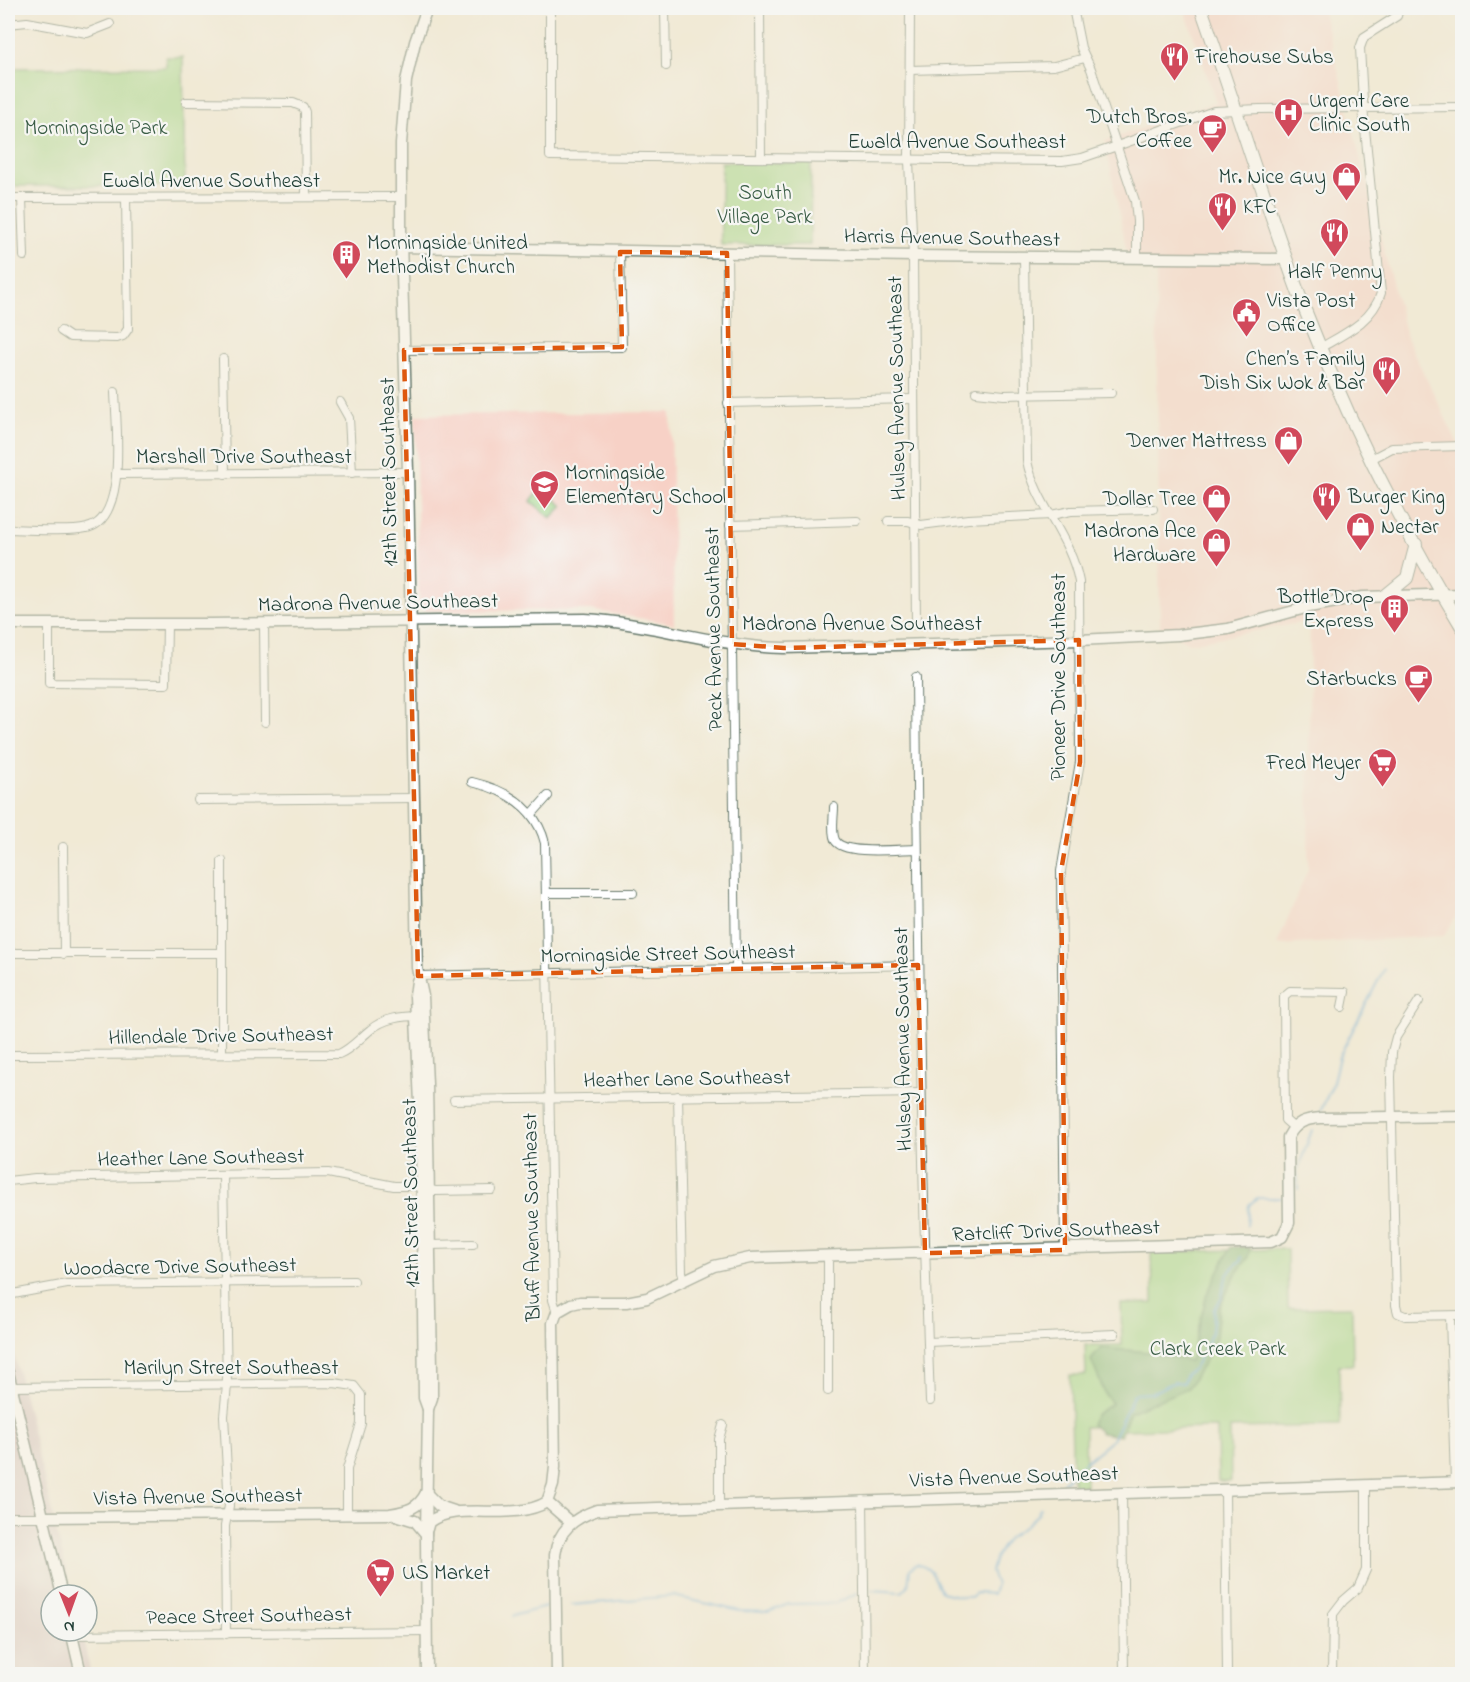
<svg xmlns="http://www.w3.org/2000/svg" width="1470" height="1682" viewBox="0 0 1470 1682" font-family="'Indie Flower',sans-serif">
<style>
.built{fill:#f7d1c6}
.industrial{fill:#d2bfbf}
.green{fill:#a0d788;stroke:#608a5e;stroke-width:1.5}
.forest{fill:#80b874;stroke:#507a54;stroke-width:1.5}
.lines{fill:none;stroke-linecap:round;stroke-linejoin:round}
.stream{stroke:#5ea6d5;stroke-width:2}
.street-casing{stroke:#687a6d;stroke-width:10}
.secondary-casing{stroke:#687a6d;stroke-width:13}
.primary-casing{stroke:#687a6d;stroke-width:14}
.street{stroke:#fff;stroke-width:8}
.secondary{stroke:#fff;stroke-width:10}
.primary{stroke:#fff;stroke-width:12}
.marked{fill:none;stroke:#de580e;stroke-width:4.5;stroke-dasharray:12 8;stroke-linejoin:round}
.labels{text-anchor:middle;stroke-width:4.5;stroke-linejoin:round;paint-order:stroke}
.poi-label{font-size:21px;fill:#1f3d34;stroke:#f6f6f2;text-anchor:start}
.park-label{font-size:21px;fill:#395c45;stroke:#f6f6f2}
.street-label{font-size:21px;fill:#1f3d34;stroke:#f6f6f2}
</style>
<rect width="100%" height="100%" fill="#f6f6f2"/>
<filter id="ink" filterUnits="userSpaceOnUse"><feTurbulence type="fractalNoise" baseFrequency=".0167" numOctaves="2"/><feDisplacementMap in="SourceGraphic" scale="12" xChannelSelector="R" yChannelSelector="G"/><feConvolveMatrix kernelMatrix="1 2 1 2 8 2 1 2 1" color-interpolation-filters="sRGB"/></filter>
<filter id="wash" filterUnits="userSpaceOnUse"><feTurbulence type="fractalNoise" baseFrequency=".008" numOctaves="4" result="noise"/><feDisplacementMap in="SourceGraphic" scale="24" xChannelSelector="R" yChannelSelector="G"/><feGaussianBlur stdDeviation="1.35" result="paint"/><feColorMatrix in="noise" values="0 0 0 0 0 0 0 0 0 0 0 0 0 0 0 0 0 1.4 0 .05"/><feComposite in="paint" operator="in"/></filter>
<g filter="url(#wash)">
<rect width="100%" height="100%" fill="#f1ead6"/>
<!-- built -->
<g class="built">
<path d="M1184 8H1322L1406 337 1462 452V906L1444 936 1277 945 1308 869 1310 621 1189 643 1160 627 1156 269 1127 252 1105 141 1216 102Z"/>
<path d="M671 412 674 624 591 610 427 611 421 608 419 601 415 415Z"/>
</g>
<!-- industrial -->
<path class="industrial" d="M8 1330 72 1595H51V1631H81L91 1674H8Z"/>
<!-- green -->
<g class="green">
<path d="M166 57H183L185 186H8V68L166 67Z"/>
<path d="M721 162 811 163 810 245H721C720 217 722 190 721 162Z"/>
<path d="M541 487 563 506 551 518 531 501Z"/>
<path d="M1287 1249 1288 1308 1352 1307 1353 1365H1339L1340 1426 1230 1428 1231 1481H1218L1217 1428 1119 1430V1426L1085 1427 1086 1486 1073 1487 1070 1375H1086L1085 1345H1122L1121 1304 1153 1303 1152 1252Z"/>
</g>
<!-- forest -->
<path class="forest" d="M1231 1247H1250L1248 1258 1236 1274 1219 1308 1216 1337 1207 1358 1188 1388 1130 1412 1120 1436 1101 1433 1091 1424 1095 1415 1112 1403 1106 1396 1091 1360 1101 1348 1150 1352 1190 1361 1207 1294Z"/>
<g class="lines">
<!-- stream -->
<g class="stream">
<path d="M1321 1110 1332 1086 1339 1057 1384 969"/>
<path d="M1298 1189 1297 1172 1312 1130"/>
<path d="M1247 1225 1249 1205 1257 1198H1282"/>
<path d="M1063 1483 1080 1466 1112 1440 1134 1394 1151 1393 1175 1382 1183 1383 1186 1374 1194 1368 1204 1349 1212 1332 1214 1309 1222 1298 1224 1284 1228 1274 1234 1266 1241 1261 1242 1257"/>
<path d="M872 1590 902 1592 908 1586 910 1569 916 1564C932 1567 935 1578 941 1592L962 1597H971L976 1593 993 1594 996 1585 991 1571 995 1558 1008 1538 1024 1527 1038 1514 1040 1508"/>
<path d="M571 1605 673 1596 740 1611 768 1612 789 1604 836 1603 857 1593"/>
<path d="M512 1616 546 1607"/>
</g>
</g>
</g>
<g filter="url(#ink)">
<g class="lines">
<defs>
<g id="street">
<path d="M550 8V156L1062 161 1082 158 1117 146 1214 111 1260 109 1462 107"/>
<path d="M665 8 666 66"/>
<path d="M760 8 761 158"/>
<path d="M910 8 909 160 913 256 916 625"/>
<path d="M1073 8 1081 48 1091 69 1135 201 1137 221V258"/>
<path d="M8 24 27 22 87 33 110 24"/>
<path d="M910 70 1054 66 1085 58"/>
<path d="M186 102 293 103 303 107 305 112 306 197"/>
<path d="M8 198 400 197"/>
<path d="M22 198 24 256"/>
<path d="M727 253 736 969"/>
<path d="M1024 257 1027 461C1036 505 1071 537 1079 582L1080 762 1061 871 1065 1250"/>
<path d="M61 331 70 337 117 338 123 336 128 329 126 198"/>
<path d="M1320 348C1344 334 1373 321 1381 293L1364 119 1360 48 1364 37 1397 16 1399 8"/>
<path d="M404 350 622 347 620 252"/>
<path d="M223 359 225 474"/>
<path d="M976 392 1004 395 1111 393"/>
<path d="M340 402 349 418 352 473"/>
<path d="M728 403 913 399"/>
<path d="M1371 459 1392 448 1462 446"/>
<path d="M116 474 408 472"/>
<path d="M888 521H908L921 525 968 519 1051 515 1071 511 1153 509"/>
<path d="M730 525 857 521"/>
<path d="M8 529C28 529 68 533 87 528 128 519 116 425 115 392"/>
<path d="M264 623 265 722"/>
<path d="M49 624V683L166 684 167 624"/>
<path d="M916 677C918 918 921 1160 930 1401"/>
<path d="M472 782C506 790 536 807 545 843L553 1300 557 1312"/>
<path d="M198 800 414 798"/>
<path d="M834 807C834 817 831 831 835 840 843 856 900 849 917 849"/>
<path d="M532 814 548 796"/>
<path d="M63 847 64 954"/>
<path d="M222 861V1054"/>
<path d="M546 893H633"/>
<path d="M8 953H222"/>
<path d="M418 976 918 965"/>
<path d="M1419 1001 1396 1037 1392 1052 1391 1077 1396 1305 1398 1313 1405 1316 1462 1315"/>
<path d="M8 1055 339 1054C351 1049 360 1038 370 1030 384 1018 402 1016 420 1016"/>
<path d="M678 1096 682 1272 684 1280"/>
<path d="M454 1100 921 1093"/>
<path d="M1293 1127 1285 1120 1284 996 1290 991 1345 992 1342 1007"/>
<path d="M223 1175 227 1385 224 1416 229 1506 225 1526 226 1634"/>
<path d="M8 1181 35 1178 328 1173 394 1186H415L435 1191 492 1190"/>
<path d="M430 1245 473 1244"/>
<path d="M828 1255V1391"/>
<path d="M8 1295 67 1284 354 1281"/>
<path d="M1450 1316 1455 1482"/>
<path d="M928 1342 1115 1334"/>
<path d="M11 1387 334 1383 354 1386 361 1395V1424L347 1469V1514"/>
<path d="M1225 1490 1227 1674"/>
<path d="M1122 1492 1124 1674"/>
<path d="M863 1500 865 1674"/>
<path d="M719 1505V1439L723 1425"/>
<path d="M8 1517H43"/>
<path d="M72 1635 427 1631"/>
<path d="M1332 1674 1333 1614 1343 1601 1358 1588 1366 1570V1485"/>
</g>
<g id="secondary">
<path d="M427 8 415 42 406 81 401 144V241L408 472 417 968 423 996 427 1084 432 1368V1398L428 1409 426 1534 427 1674"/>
<path d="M401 247 913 256 1286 259"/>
<path d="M8 624H211L585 619C652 623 717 647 784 648L1079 640 1178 635 1228 629 1309 607 1363 597 1462 594"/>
<path d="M417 981 415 996 421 1125 424 1398 428 1409"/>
<path d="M8 1372 62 1595"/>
<path d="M426 1493 439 1506 454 1511"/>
<path d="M547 1502 553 1485 555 1467 553 1323 557 1312 571 1304 580 1302H626L647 1298 714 1266 750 1258 1271 1242 1282 1237 1289 1223 1288 1137C1296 1122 1305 1119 1321 1118L1462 1116"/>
<path d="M547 1502 571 1523"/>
<path d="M396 1515 415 1521 426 1534"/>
<path d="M43 1517 390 1514C407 1511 418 1509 426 1493"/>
<path d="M427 1529 429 1522C458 1500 511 1523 547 1502"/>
<path d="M71 1631 81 1674"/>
<path d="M557 1674 555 1555C558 1530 574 1518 597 1510L1462 1482"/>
</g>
<g id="primary">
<path d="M1201 8C1236 106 1266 207 1303 305 1346 416 1400 525 1462 627"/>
<path d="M1385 596 1407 578 1416 544"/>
</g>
</defs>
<!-- street casing -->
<use href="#street" class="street-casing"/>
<!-- secondary casing -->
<use href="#secondary" class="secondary-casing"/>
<!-- primary casing -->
<use href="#primary" class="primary-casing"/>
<!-- street -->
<use href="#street" class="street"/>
<!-- secondary -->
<use href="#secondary" class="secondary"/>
<!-- primary -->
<use href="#primary" class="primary"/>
</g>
</g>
<!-- marked area -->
<path d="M0 0H1470V1682H0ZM620 252 727 253 732 644 784 648 1079 640 1080 762 1061 871 1065 1250 925 1253 918 965 418 976 404 350 622 347Z" fill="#f1ead6" fill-opacity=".55" fill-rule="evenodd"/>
<path class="marked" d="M620 252 727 253 732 644 784 648 1079 640 1080 762 1061 871 1065 1250 925 1253 918 965 418 976 404 350 622 347Z"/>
<!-- icons -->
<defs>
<symbol id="restaurant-pin" viewBox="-11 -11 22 30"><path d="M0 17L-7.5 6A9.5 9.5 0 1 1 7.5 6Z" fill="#d1495b" stroke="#f6f6f2"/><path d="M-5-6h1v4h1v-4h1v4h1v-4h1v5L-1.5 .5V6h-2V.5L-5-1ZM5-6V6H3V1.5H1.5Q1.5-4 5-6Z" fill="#fff"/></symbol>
<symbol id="hospital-pin" viewBox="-11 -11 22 30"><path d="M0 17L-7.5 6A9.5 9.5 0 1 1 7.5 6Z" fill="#d1495b" stroke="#f6f6f2"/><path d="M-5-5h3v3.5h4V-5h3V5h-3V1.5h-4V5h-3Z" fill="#fff"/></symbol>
<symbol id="cafe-pin" viewBox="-11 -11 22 30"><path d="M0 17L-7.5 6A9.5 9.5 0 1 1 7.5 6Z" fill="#d1495b" stroke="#f6f6f2"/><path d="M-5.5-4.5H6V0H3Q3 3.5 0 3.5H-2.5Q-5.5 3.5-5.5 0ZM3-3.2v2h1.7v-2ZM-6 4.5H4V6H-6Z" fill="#fff"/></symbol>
<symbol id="shop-pin" viewBox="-11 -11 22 30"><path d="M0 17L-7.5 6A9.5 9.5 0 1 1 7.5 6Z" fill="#d1495b" stroke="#f6f6f2"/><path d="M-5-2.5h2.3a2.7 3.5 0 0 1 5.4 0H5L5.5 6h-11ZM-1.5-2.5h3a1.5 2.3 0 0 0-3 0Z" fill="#fff"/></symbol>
<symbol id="building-pin" viewBox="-11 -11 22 30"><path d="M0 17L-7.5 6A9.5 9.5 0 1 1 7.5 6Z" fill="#d1495b" stroke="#f6f6f2"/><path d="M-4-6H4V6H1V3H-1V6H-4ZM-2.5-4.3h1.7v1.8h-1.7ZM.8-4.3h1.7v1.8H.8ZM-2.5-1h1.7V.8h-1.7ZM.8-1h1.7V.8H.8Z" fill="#fff"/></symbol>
<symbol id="civic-pin" viewBox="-11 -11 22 30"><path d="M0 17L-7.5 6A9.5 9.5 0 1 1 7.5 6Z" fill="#d1495b" stroke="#f6f6f2"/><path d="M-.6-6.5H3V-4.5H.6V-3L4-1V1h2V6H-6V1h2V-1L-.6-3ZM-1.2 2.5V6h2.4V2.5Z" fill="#fff"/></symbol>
<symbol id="school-pin" viewBox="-11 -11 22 30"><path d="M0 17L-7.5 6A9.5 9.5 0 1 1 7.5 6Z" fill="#d1495b" stroke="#f6f6f2"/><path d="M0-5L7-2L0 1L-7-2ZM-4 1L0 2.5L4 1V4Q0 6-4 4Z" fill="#fff"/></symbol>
<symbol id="supermarket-pin" viewBox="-11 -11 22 30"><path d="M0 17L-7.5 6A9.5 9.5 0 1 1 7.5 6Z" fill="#d1495b" stroke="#f6f6f2"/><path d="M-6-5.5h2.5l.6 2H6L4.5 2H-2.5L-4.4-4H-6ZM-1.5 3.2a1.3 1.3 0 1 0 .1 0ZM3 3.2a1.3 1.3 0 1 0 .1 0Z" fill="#fff"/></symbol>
</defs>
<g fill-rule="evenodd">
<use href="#restaurant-pin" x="1158" y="40" width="33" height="45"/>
<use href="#hospital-pin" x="1272" y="96" width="33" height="45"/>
<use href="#cafe-pin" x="1196" y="112" width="33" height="45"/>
<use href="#shop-pin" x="1330" y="160" width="33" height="45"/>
<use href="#restaurant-pin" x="1206" y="190" width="33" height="45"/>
<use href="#restaurant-pin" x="1318" y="216" width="33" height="45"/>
<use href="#building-pin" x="330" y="238" width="33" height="45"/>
<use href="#civic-pin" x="1230" y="296" width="33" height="45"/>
<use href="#restaurant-pin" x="1370" y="354" width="33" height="45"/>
<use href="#shop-pin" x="1272" y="424" width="33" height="45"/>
<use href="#school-pin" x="528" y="468" width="33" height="45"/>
<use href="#restaurant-pin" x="1310" y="480" width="33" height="45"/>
<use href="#shop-pin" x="1200" y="482" width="33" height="45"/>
<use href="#shop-pin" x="1344" y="510" width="33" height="45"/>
<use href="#shop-pin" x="1200" y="526" width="33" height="45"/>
<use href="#building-pin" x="1378" y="592" width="33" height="45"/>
<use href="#cafe-pin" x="1402" y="662" width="33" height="45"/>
<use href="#supermarket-pin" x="1366" y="746" width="33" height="45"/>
<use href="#supermarket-pin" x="364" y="1556" width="33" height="45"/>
</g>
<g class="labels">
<!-- poi labels -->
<g class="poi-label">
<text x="1195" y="63">Firehouse Subs</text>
<text x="1309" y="107">Urgent Care<tspan x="1309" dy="24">Clinic South</tspan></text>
<text x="1192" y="123" text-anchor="end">Dutch Bros.<tspan x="1192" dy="24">Coffee</tspan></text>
<text x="1326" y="183" text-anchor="end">Mr. Nice Guy</text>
<text x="1243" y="213">KFC</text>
<text x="367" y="249">Morningside United<tspan x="367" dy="24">Methodist Church</tspan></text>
<text x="1335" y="278" text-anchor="middle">Half Penny</text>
<text x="1267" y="307">Vista Post<tspan x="1267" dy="24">Office</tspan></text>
<text x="1365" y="365" text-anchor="end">Chen’s Family<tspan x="1365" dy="24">Dish Six Wok &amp; Bar</tspan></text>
<text x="1267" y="447" text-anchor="end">Denver Mattress</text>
<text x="565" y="479">Morningside<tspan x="565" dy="24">Elementary School</tspan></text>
<text x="1348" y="503">Burger King</text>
<text x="1196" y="505" text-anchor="end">Dollar Tree</text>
<text x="1381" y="533">Nectar</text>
<text x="1196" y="537" text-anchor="end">Madrona Ace<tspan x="1196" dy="24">Hardware</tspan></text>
<text x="1374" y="603" text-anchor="end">BottleDrop<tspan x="1374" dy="24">Express</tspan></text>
<text x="1397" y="685" text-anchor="end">Starbucks</text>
<text x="1361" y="769" text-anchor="end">Fred Meyer</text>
<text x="402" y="1579">US Market</text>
</g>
<!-- park labels -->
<g class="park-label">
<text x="96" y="134">Morningside Park</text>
<text x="765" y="199">South<tspan x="765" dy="24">Village Park</tspan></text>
<text x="1218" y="1355">Clark Creek Park</text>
</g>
<!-- street labels -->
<g class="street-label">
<text x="957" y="148">Ewald Avenue Southeast</text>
<text x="211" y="187">Ewald Avenue Southeast</text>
<text transform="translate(952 237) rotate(1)" y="7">Harris Avenue Southeast</text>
<text transform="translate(896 388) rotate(-91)" y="7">Hulsey Avenue Southeast</text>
<text x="244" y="463">Marshall Drive Southeast</text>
<text transform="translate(388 472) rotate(-91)" y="7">12th Street Southeast</text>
<text transform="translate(378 602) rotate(-1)" y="7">Madrona Avenue Southeast</text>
<text x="862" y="630">Madrona Avenue Southeast</text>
<text transform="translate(713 629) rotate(-91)" y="7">Peck Avenue Southeast</text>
<text transform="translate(1058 677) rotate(-90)" y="7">Pioneer Drive Southeast</text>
<text transform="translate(668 953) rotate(-1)" y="7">Morningside Street Southeast</text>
<text transform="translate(221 1035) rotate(-1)" y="7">Hillendale Drive Southeast</text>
<text transform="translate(902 1039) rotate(-91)" y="7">Hulsey Avenue Southeast</text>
<text transform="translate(687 1078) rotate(-1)" y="7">Heather Lane Southeast</text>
<text transform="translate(201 1157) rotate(-1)" y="7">Heather Lane Southeast</text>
<text transform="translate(410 1193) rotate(-91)" y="7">12th Street Southeast</text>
<text transform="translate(531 1217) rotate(-91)" y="7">Bluff Avenue Southeast</text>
<text transform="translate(1056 1230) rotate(-2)" y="7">Ratcliff Drive Southeast</text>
<text transform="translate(180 1266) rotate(-1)" y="7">Woodacre Drive Southeast</text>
<text x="231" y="1374">Marilyn Street Southeast</text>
<text transform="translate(1014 1476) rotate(-2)" y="7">Vista Avenue Southeast</text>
<text transform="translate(198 1496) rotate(-1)" y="7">Vista Avenue Southeast</text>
<text transform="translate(249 1615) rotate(-1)" y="7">Peace Street Southeast</text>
</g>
</g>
<!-- margin -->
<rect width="1470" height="1682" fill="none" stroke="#f6f6f2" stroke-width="30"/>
<!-- north arrow -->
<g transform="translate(69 1613) rotate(179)"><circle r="28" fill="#f6f6f2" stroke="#a0aca6" stroke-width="1.5"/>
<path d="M0-4.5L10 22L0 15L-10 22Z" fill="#d1495b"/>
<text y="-9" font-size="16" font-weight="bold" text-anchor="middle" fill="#1f3d34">N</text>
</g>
</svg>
